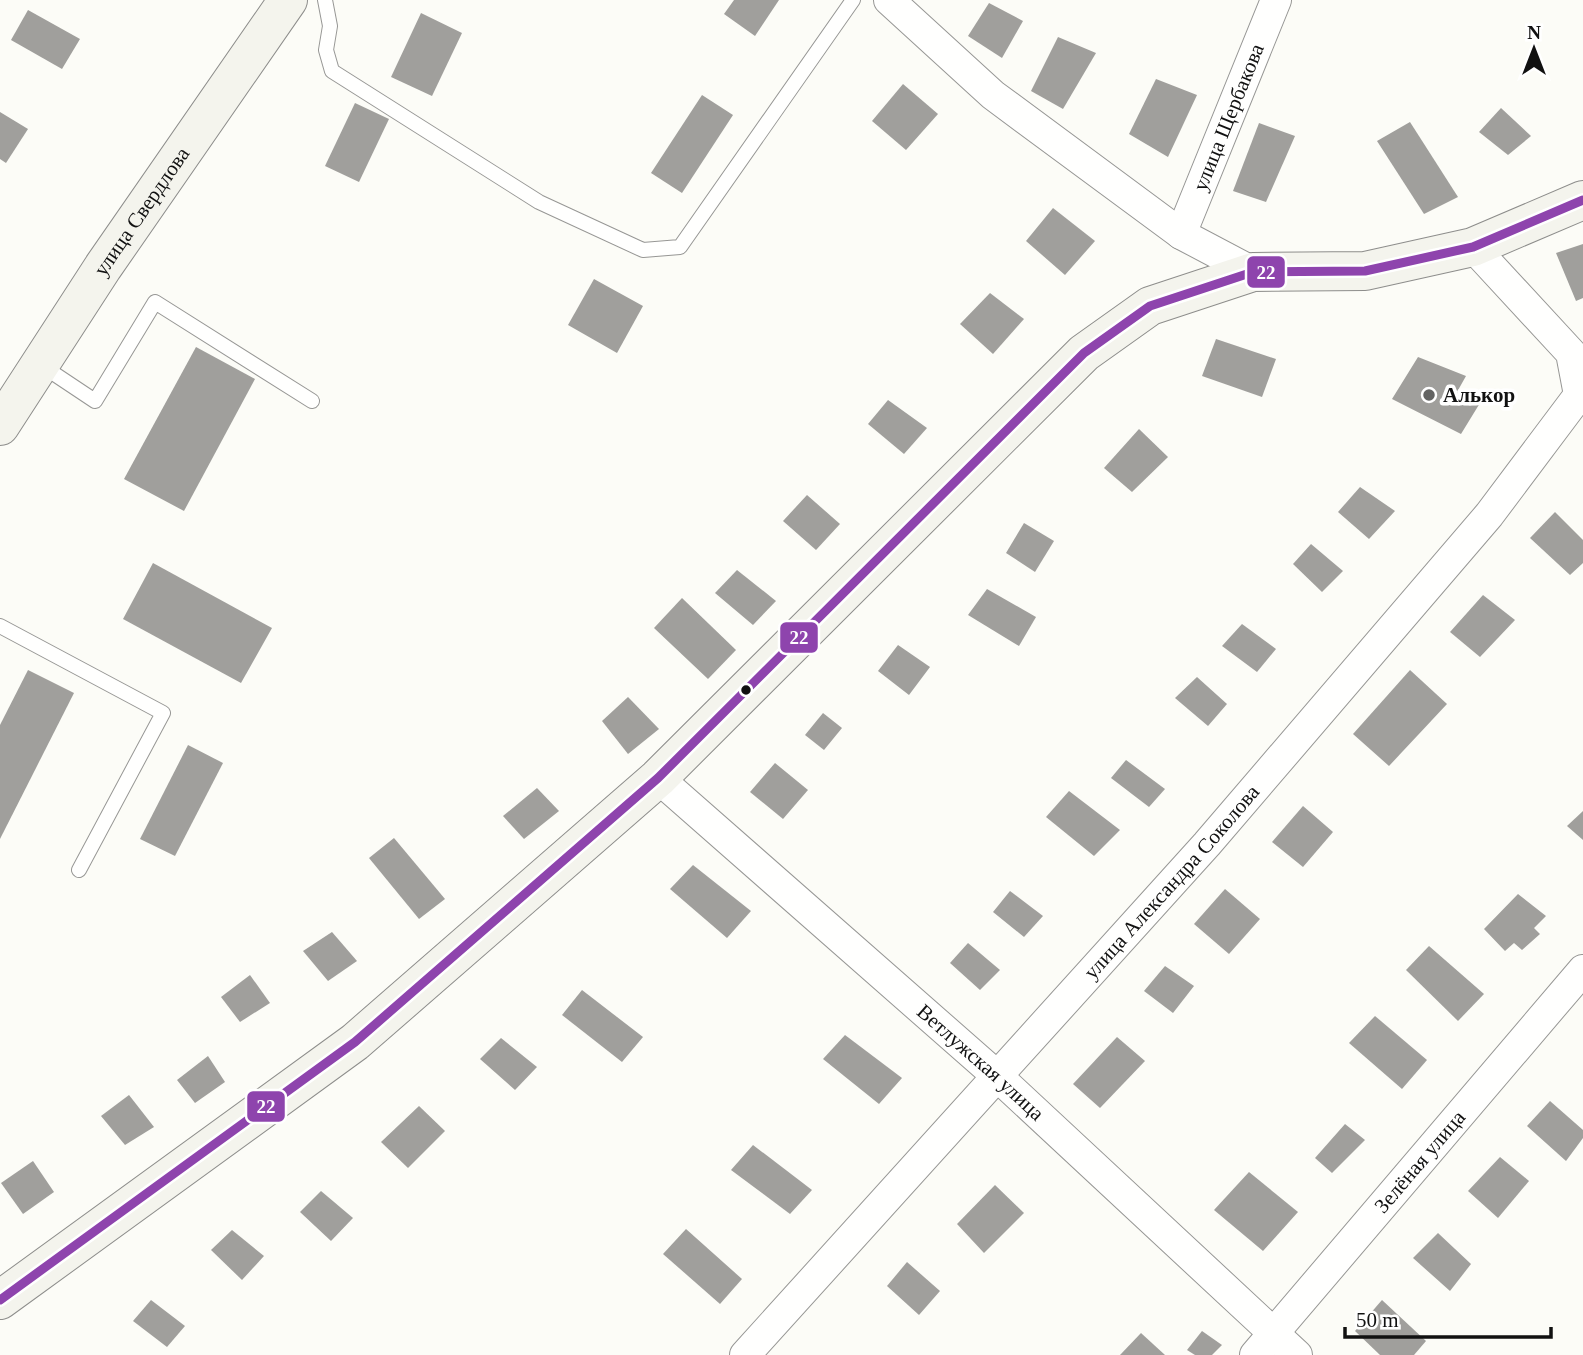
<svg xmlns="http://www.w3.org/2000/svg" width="1583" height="1355" viewBox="0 0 1583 1355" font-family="'Times New Roman',serif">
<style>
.building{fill:#a09f9c}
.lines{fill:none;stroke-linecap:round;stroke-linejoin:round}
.lane-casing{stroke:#979795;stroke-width:16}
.street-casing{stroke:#979795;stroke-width:32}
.secondary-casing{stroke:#8d8d8b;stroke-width:40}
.lane{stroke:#fffffe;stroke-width:14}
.street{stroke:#fffffe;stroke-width:30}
.secondary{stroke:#f4f4ed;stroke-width:38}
.bus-1-casing{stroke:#fff;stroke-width:14}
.bus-1{stroke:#8e44ad;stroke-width:9}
.poi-dot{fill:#636362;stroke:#fff;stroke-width:2.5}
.bus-dot{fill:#111;stroke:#fff;stroke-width:2.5}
.labels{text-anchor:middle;stroke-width:7;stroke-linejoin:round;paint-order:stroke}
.street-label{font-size:21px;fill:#111;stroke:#fff}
.poi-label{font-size:21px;font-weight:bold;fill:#111;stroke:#fff;text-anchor:start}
.line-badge{stroke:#fff;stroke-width:2.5}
.badge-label{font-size:19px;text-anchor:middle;font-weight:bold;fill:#fff}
</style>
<rect width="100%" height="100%" fill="#fcfcf7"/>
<!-- building -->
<g class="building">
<path d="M734 0H779L755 36 724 14Z"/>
<path d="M989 3 1023 21 1002 58 968 36Z"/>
<path d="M28 10 80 39 62 69 11 40Z"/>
<path d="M421 13 462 33 432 96 391 77Z"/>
<path d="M1058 37 1096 53 1063 109 1031 91Z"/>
<path d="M1156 79 1197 95 1168 157 1129 134Z"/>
<path d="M903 84 938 114 906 150 872 121Z"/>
<path d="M702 95 733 115 682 193 651 173Z"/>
<path d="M355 103 389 119 359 182 325 166Z"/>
<path d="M1501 108 1531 136 1508 155 1479 132Z"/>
<path d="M0 112 28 129 6 163 0 159Z"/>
<path d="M1410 122 1458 197 1424 214 1377 141Z"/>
<path d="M1259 123 1295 136 1266 202 1233 191Z"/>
<path d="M1053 208 1095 241 1065 275 1026 241Z"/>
<path d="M1583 244V298L1576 301 1556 253Z"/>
<path d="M594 279 643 306 617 353 568 325Z"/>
<path d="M990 293 1024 319 993 354 960 324Z"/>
<path d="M1216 339 1276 359 1262 397 1202 376Z"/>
<path d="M196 347 255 379 184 511 124 479Z"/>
<path d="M1418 357 1466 376 1457 392 1480 403 1461 434 1392 399Z"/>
<path d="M888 400 927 428 904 454 868 424Z"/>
<path d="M1139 429 1168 457 1132 492 1104 468Z"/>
<path d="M1360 487 1395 511 1369 539 1338 512Z"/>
<path d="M807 495 840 524 816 550 783 521Z"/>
<path d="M1555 512 1583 540V563L1570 575 1530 538Z"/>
<path d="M1024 523 1054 541 1035 572 1006 553Z"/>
<path d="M1311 544 1343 571 1322 592 1293 564Z"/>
<path d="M153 563 272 628 241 683 123 619Z"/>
<path d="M737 570 776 601 753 625 715 593Z"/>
<path d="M987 589 1036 617 1019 646 968 615Z"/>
<path d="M1483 595 1515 620 1480 657 1450 632Z"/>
<path d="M682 598 736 650 708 679 654 628Z"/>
<path d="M1242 624 1276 649 1257 672 1222 646Z"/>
<path d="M898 645 930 667 909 695 878 671Z"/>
<path d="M28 670 74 693 0 839V725Z"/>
<path d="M1410 670 1447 704 1389 766 1353 734Z"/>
<path d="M1197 677 1227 704 1208 726 1175 698Z"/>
<path d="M628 697 659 729 628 754 602 721Z"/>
<path d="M823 713 842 728 824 750 805 735Z"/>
<path d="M188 745 223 763 175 856 140 839Z"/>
<path d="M1126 760 1165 789 1149 807 1111 778Z"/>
<path d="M775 763 808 790 783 819 750 792Z"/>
<path d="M537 788 559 811 524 839 503 816Z"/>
<path d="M1069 791 1120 830 1094 856 1046 817Z"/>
<path d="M1303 806 1333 832 1303 867 1272 842Z"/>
<path d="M1583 811V840L1567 826Z"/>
<path d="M394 838 445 899 419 919 369 858Z"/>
<path d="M693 865 751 911 727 938 670 889Z"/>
<path d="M1225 889 1260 919 1229 954 1194 924Z"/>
<path d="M1010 891 1043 916 1024 937 993 912Z"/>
<path d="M1518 894 1546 916 1534 928 1540 934 1522 950 1514 943 1505 951 1484 929Z"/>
<path d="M332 932 357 961 328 981 303 951Z"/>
<path d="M968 943 1000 970 980 990 950 963Z"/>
<path d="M1429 946 1484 994 1458 1021 1406 970Z"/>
<path d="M1165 966 1194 986 1173 1013 1144 991Z"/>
<path d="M250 975 270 1003 240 1022 221 997Z"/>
<path d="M582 990 643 1037 622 1062 562 1015Z"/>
<path d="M1375 1016 1427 1060 1402 1089 1349 1043Z"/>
<path d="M845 1035 902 1078 879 1104 823 1059Z"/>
<path d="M1117 1037 1145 1061 1100 1108 1073 1084Z"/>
<path d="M501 1038 537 1067 515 1090 480 1059Z"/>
<path d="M208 1056 225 1082 195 1103 177 1080Z"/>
<path d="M129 1095 154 1127 125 1145 101 1116Z"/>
<path d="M1550 1101 1583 1130V1138L1566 1161 1527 1126Z"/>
<path d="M419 1106 445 1131 408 1168 381 1142Z"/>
<path d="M1345 1124 1365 1140 1332 1173 1315 1158Z"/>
<path d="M753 1145 812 1190 790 1214 731 1170Z"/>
<path d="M1500 1157 1529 1181 1498 1218 1468 1191Z"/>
<path d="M33 1161 54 1192 23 1214 1 1183Z"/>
<path d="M1249 1172 1298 1212 1263 1251 1214 1210Z"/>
<path d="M995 1185 1024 1213 984 1253 957 1224Z"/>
<path d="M321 1191 353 1218 331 1241 300 1212Z"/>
<path d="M686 1229 742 1279 720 1304 663 1254Z"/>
<path d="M232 1230 264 1256 242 1280 211 1250Z"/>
<path d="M1438 1233 1471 1264 1450 1291 1413 1258Z"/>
<path d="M907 1262 940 1291 919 1315 887 1286Z"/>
<path d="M151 1300 185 1326 167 1347 133 1321Z"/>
<path d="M1382 1300 1426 1341 1414 1355H1380L1355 1331Z"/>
<path d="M1202 1331 1222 1345 1212 1355H1195L1187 1350Z"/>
<path d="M1141 1333 1165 1355H1120Z"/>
</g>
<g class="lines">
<defs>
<g id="lane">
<path d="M325 0 330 26 326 50 332 71 539 202 643 250 680 247 853 0"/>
<path d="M41 365 95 401 155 302 312 401"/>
<path d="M0 626 163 713 79 870"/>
</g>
<g id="street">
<path d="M889 0 993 95 1181 234 1253 272"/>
<path id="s1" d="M1181 234 1276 0"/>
<path d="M1473 247 1571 353 1579 395 1583 397"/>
<path id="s2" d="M658 778 996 1075 1297 1355"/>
<path id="s3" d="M745 1355 1207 844 1489 515 1579 395"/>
<path id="s4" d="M1255 1355 1583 970"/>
</g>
<g id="secondary">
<path id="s5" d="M0 426 103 267 288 0"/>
<path d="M0 1300 355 1042 658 778 1084 353 1150 306 1253 272 1365 271 1473 247 1583 200"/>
</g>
</defs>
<!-- lane casing -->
<use href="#lane" class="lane-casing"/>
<!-- street casing -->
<use href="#street" class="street-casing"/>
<!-- secondary casing -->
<use href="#secondary" class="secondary-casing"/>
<!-- lane -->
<use href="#lane" class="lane"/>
<!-- street -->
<use href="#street" class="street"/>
<!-- secondary -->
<use href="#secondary" class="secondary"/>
<defs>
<path id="bus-1" d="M0 1300 355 1042 658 778 1084 353 1150 306 1253 272 1365 271 1473 247 1583 200"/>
</defs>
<!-- bus-1 casing -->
<use href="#bus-1" class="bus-1-casing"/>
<!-- bus-1 -->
<use href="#bus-1" class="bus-1"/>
</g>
<!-- markers -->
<circle class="poi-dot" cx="1429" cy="395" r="7"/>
<circle class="bus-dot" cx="746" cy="690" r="6"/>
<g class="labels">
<!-- street labels -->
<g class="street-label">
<text dy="7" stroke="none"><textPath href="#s1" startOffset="126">улица Щербакова</textPath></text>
<text dy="7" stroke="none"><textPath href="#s5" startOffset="257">улица Свердлова</textPath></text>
<text dy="7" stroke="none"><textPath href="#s3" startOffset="637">улица Александра Соколова</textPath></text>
<text dy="7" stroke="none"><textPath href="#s2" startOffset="430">Ветлужская улица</textPath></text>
<text dy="7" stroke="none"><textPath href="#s4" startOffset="254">Зелёная улица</textPath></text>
</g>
<!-- poi labels -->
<g class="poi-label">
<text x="1443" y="402">Алькор</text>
</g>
</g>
<g class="line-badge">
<rect x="1246" y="255" width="40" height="34" rx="7" fill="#8e44ad"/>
<rect x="779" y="621" width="40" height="33" rx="7" fill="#8e44ad"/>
<rect x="246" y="1090" width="40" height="33" rx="7" fill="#8e44ad"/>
</g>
<g class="badge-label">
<text x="1266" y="279">22</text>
<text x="799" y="644">22</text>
<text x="266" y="1113">22</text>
</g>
<!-- north arrow -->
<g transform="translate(1534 49)" stroke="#ffffff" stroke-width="5" paint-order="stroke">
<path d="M0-5L12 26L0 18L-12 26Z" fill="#111111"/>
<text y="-10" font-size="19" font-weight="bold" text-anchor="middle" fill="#111111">N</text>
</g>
<!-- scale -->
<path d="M1345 1327v10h206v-10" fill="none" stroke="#111111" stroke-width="3.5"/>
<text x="1356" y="1327" font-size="21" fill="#111111" stroke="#ffffff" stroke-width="5" paint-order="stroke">50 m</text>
</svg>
